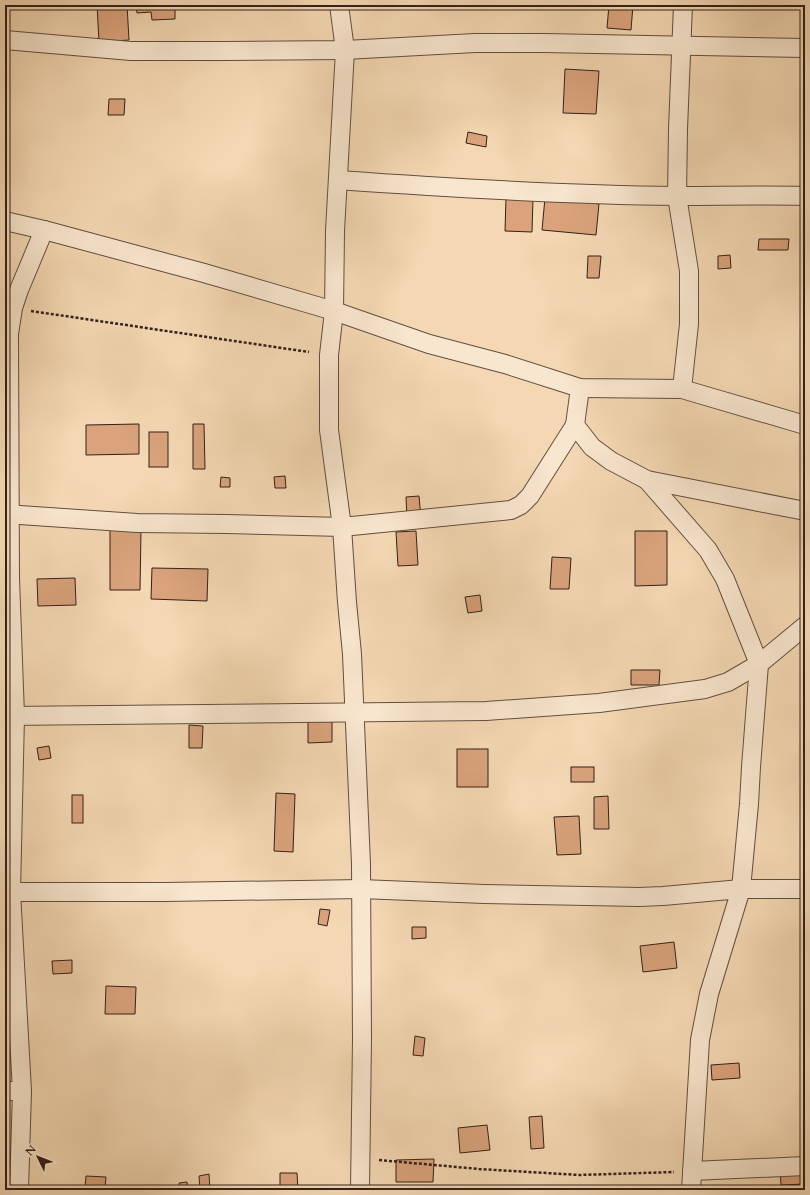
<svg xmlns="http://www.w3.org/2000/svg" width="810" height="1195" viewBox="0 0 810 1195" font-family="Cardo,serif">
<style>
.building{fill:#daa37c;stroke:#33201a}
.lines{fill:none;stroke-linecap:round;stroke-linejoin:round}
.street-casing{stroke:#634e40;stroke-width:20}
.path{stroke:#33201a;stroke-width:2.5;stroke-dasharray:3 2;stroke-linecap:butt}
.street{stroke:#f8e6ce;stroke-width:18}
</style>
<rect width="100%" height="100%" fill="#f4d8b3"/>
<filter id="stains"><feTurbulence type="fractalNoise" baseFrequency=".005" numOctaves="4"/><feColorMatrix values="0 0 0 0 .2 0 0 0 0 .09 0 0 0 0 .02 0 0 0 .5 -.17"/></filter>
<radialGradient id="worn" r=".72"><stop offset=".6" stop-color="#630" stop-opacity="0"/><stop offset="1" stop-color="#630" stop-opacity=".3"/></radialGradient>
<!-- building -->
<g class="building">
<path d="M97 5H127L129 40 99 42Z"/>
<path d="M136 5H175V19L152 20 151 12 137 13Z"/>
<path d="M609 5H633L631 30 607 28Z"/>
<path d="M565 69 599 71 596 114 563 113Z"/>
<path d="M109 99H125L124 115H108Z"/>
<path d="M468 132 487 136 486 147 466 143Z"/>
<path d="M506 198 533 199 532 232 505 231Z"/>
<path d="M545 198 599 204 596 235 542 230Z"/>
<path d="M759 239H789L788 250H758Z"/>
<path d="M730 255 731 268 718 269V256Z"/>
<path d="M588 256H601L599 278H587Z"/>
<path d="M139 424V454L86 455V425Z"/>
<path d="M193 424H204L205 469H193Z"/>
<rect x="149" y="432" width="19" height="35"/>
<path d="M285 476 286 488H275L274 477Z"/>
<path d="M221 477 230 478V487H220Z"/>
<path d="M419 496 421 518 407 519 406 497Z"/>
<path d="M110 530H141L140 590H110Z"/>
<path d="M416 531 418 565 398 566 396 532Z"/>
<path d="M635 531H667V585L635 586Z"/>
<path d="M552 557 571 558 569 589H550Z"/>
<path d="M152 568 208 569 207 601 151 599Z"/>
<path d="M75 578 76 605 38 606 37 579Z"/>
<path d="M480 595 482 611 468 613 465 597Z"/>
<path d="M631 670H660L659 685H631Z"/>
<path d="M308 711H332V742L308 743Z"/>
<path d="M189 725 203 726 202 748H189Z"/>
<path d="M49 746 51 758 39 760 37 748Z"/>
<rect x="457" y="749" width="31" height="38"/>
<rect x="571" y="767" width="23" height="15"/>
<path d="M276 793 295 794 293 852 274 851Z"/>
<rect x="72" y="795" width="11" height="28"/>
<path d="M608 796 609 829H594V797Z"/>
<path d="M579 816 581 854 557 855 554 817Z"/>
<path d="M320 909 330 910 327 926 318 924Z"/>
<path d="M412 927H426V938L412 939Z"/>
<path d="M674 942 677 968 643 972 640 946Z"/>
<path d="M72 960V973L53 974 52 961Z"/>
<path d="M106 986 136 987 135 1014H105Z"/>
<path d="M415 1036 425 1038 423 1056 413 1055Z"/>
<path d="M739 1063 740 1078 712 1080 711 1065Z"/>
<path d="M542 1116 544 1148 531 1149 529 1117Z"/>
<path d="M487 1125 490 1150 460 1153 458 1128Z"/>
<path d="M434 1159 433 1182H396V1160Z"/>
<path d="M805 1167V1184L781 1185 780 1168Z"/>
<path d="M280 1173H297L298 1190H280Z"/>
<path d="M209 1174 210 1190H200L199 1176Z"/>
<path d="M86 1176 106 1177 105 1189 85 1187Z"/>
<path d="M187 1182 188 1190H180L179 1183Z"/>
</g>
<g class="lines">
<defs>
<g id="street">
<path d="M339 5 345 50 335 231 334 311 329 355V430L342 527 347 602 352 654 361 864 362 1039 360 1190"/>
<path d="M5 40 131 51H222L345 50 475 43H544L805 48"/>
<path d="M338 180C451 188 564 195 678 196 720 196 762 195 805 196"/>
<path d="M5 221 44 230 204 273 334 311 429 344 505 364 580 388 682 389 805 425"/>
<path d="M580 388 575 425 592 447 611 461 647 480 805 511"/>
<path d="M682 389 689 324V271L677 196 678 129 683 5"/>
<path d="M647 480 708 550 725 579 759 664 751 767 749 804 741 889 709 994 700 1040 691 1190"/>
<path d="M5 514 137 523 226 524 342 527 511 510 521 505 530 496 575 425"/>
<path d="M5 716 486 711 599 703 705 689 728 682 759 664 805 626"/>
<path d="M5 892H165L361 889 484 894 639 897 663 896 741 889H805"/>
<path d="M5 1091H22"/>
<path d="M692 1171 805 1166"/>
<path d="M19 1190 22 1091 11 892 15 716 10 578 9 334 13 308 19 290 44 230"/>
</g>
</defs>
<!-- street casing -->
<use href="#street" class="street-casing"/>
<!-- path -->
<g class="path">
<path d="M31 311 309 352"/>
<path d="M379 1160 479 1169 579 1175 674 1172"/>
</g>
<!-- street -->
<use href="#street" class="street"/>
</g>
<!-- margin -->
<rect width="810" height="1195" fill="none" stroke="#f4d8b3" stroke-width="20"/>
<rect x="6" y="6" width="798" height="1183" fill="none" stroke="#33201a" stroke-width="2"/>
<rect x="10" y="10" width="790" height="1175" fill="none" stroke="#33201a"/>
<!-- north arrow -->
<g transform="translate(38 1157) rotate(313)" stroke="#f8e6ce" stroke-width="3" paint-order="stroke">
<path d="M0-3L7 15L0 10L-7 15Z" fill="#33201a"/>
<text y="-6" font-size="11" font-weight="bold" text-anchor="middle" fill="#33201a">N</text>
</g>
<rect width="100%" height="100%" filter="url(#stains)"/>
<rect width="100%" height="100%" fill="url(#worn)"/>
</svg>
